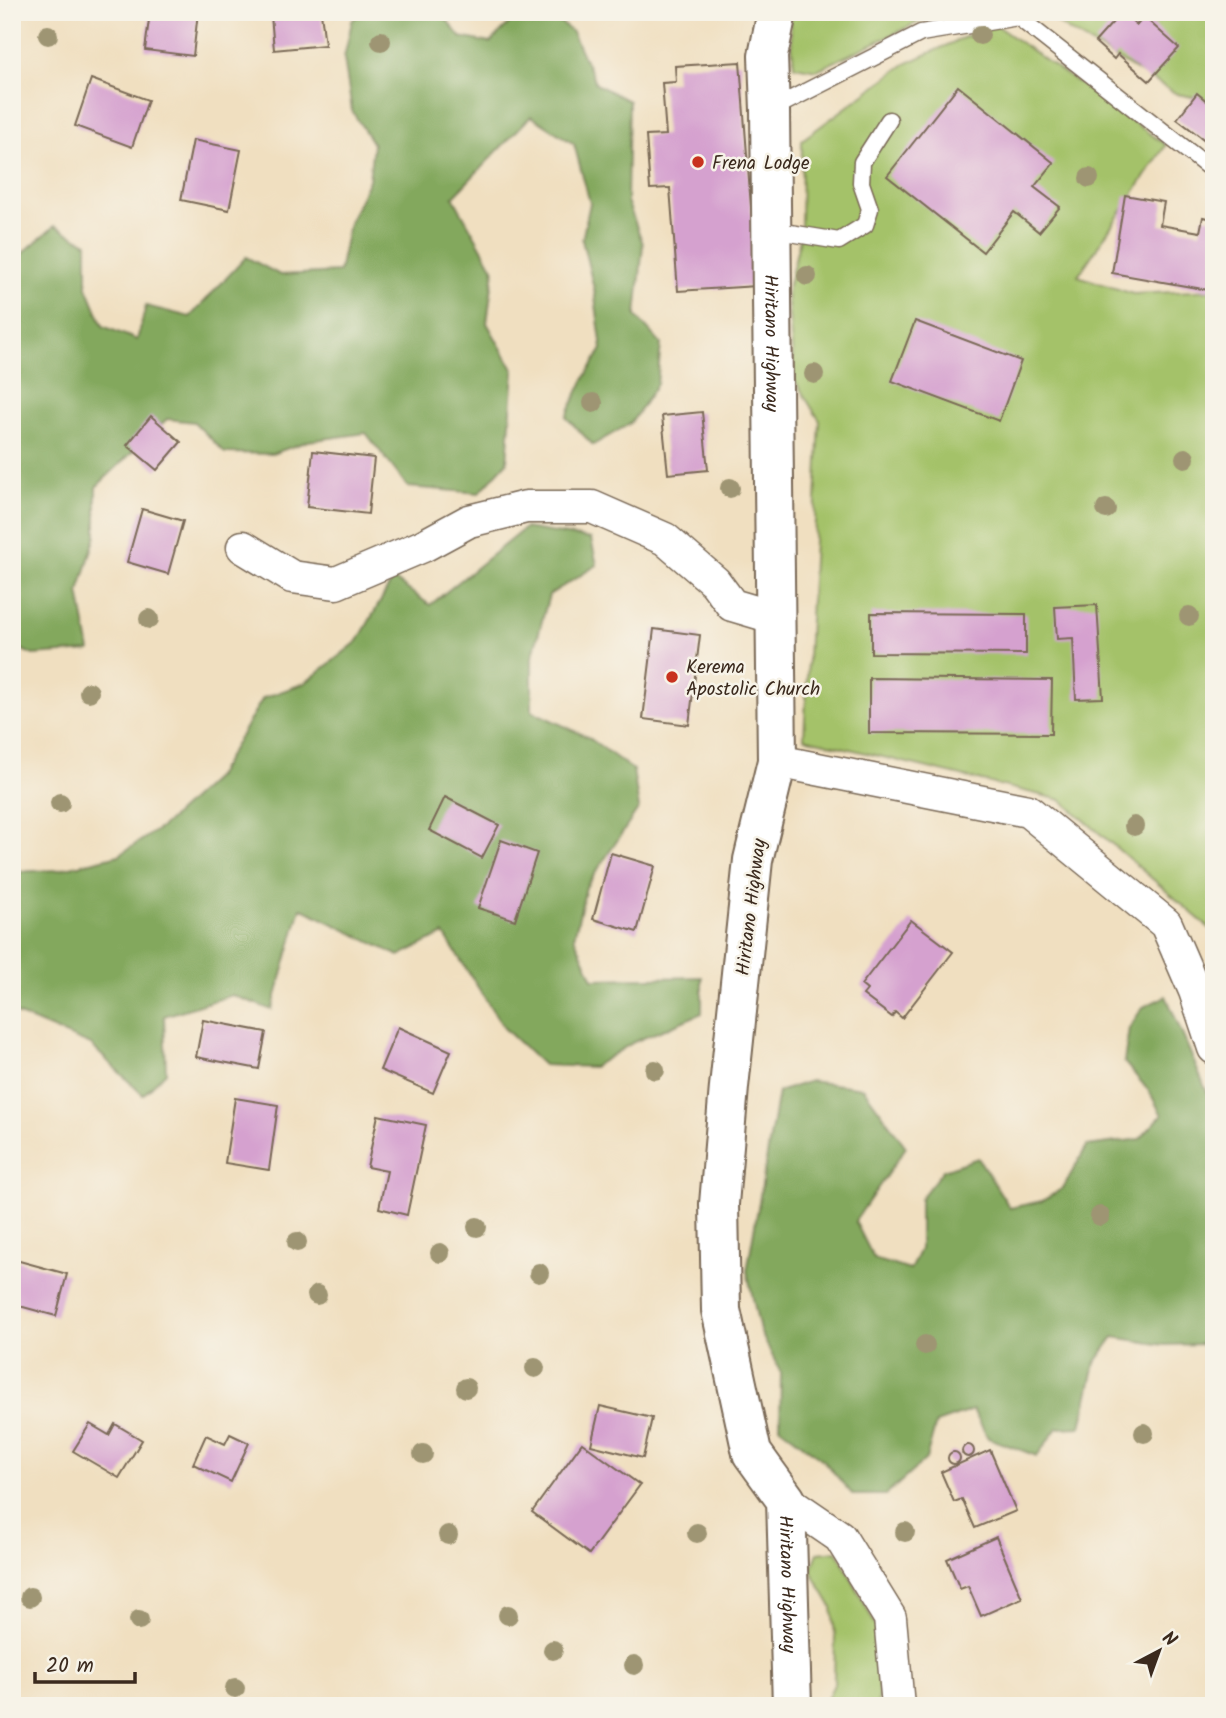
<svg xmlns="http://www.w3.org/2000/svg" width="1226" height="1718" viewBox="0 0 1226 1718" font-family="Kalam,sans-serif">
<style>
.green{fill:#a4c269;stroke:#707644;stroke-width:2}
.forest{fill:#83a85d;stroke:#5f693e;stroke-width:2}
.building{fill:#d5a1cf}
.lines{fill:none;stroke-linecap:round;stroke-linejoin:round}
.service-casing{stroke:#7a6957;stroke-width:19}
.minor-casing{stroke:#7a6957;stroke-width:35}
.trunk-casing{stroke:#7a6957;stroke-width:42}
.service{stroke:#fff;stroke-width:16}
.minor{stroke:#fff;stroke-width:32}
.trunk{stroke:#fff;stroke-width:38}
.tree{fill:#9e9573}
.poi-dot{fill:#c8321e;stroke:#f7f3e8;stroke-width:2.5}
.labels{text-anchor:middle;stroke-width:5;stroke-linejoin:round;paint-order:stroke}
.poi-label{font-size:19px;fill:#3b2a1e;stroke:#f7f3e8;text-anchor:start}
.street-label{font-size:19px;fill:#3b2a1e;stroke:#f7f3e8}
</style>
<rect width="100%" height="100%" fill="#f7f3e8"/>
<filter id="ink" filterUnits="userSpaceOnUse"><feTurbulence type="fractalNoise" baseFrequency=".0143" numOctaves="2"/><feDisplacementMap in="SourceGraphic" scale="14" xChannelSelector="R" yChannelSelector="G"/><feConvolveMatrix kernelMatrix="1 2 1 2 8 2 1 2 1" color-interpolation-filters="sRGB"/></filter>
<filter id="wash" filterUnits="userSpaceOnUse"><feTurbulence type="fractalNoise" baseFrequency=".00686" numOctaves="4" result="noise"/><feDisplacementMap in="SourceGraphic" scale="28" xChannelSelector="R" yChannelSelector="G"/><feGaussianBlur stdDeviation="1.57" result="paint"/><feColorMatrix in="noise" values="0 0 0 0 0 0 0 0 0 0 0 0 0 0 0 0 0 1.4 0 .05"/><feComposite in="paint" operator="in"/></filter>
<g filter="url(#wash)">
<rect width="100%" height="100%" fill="#f0dfc0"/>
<!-- green -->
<g class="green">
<path d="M792 12H948L927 18 817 70 794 66 790 23Z"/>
<path d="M1043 12H1214V101L1177 94 1069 31Z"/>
<path d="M994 24 1166 145 1078 276 1133 294 1214 290V932L1061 800 804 738 820 421 795 381 787 293 801 234 802 140 905 64Z"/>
<path d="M837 1551 879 1632 878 1706H824L834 1684 835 1636 832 1607 811 1571 818 1553Z"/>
</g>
<!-- forest -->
<g class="forest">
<path d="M360 12H441L460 37 490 43 513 19 523 12H548L572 32 596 84 629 101 627 201 643 244 636 316 661 344 657 384 631 423 593 445 566 417 583 381 602 349 594 289 582 240 590 203 574 144 531 116 453 197 494 270 487 323 514 371 507 462 479 493 408 487 366 433 308 441 272 454 225 453 194 422 167 419 96 487V535L79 592 90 651 33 655 12 645V262L55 226 87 243V287L103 326 137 340 146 306 190 317 246 257 280 275 339 272 349 223 369 180 373 144 352 111 344 58 352 21Z"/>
<path d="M525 528 591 539 597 565 549 595 532 658V711L588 737 633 770 639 808 586 887 574 937 593 979 702 977V1013L634 1042 593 1067 543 1065 504 1028 444 934 399 956 301 908 272 1010 232 995 164 1016 166 1072 143 1095 91 1045 12 1012V872L58 870 119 855 163 826 216 777 263 698 305 683 358 641 393 579 430 605Z"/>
<path d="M1166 996 1209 1097 1214 1112V1363L1202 1344 1164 1345 1114 1337 1095 1363 1081 1427 1057 1428 1037 1456 988 1438 973 1410 936 1423 926 1459 886 1495H853L823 1460 780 1427 781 1373 760 1331 747 1271 778 1092 810 1081 863 1088 906 1147 855 1221 874 1259 910 1270 920 1249V1199L943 1170 978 1158 1010 1208 1042 1201 1063 1188 1087 1146 1140 1139 1162 1115 1149 1091 1124 1062 1129 1028 1143 1007Z"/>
</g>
<g id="blocks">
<!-- building -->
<g class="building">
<path d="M150 12H198L193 56 145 50Z"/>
<path d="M282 12H321L325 45 274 50 271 15 282 14Z"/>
<path d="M1122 12 1137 25 1144 17 1179 48 1149 81 1118 54 1114 59 1095 42Z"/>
<path d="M740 62 757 286 678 291 670 188 650 189 646 136 666 135 662 83 676 82 675 66Z"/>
<path d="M91 79 148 100 132 147 75 126Z"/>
<path d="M958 86 1054 163 1034 187 1060 207 1039 232 1014 212 983 252 887 176Z"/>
<path d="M1197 93 1214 107V139L1210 144 1177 119Z"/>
<path d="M193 140 241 150 229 210 181 200Z"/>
<path d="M1125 195 1164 202 1160 225 1200 232 1203 217 1214 219V291L1112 273Z"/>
<path d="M915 321 1021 361 999 421 892 381Z"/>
<path d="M702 412 708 470 668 474 662 416Z"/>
<path d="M151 416 181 442 157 470 127 445Z"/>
<path d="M313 451 374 458 368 514 307 507Z"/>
<path d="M142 509 183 521 168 574 127 562Z"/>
<path d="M1097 605 1103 698 1076 699 1073 638 1057 639 1055 607Z"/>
<path d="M871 613 1026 614V654L871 653Z"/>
<path d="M654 629 700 635 689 725 643 719Z"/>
<path d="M869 678 1052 680 1051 734 869 733Z"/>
<path d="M445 797 499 825 482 858 429 830Z"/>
<path d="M501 840 537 853 515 920 478 908Z"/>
<path d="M611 853 655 866 637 932 593 919Z"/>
<path d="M911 920 953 952 902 1018 895 1012 892 1017 863 995 867 990 861 985Z"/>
<path d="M203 1020 266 1032 259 1069 196 1057Z"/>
<path d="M398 1027 451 1051 433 1093 380 1070Z"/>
<path d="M235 1098 278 1105 269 1170 225 1163Z"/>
<path d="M378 1115 426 1125 407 1215 379 1208 387 1171 367 1167Z"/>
<path d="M12 1259 67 1274 56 1316 12 1304Z"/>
<path d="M600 1406 652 1418 643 1458 591 1445Z"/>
<path d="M90 1424 109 1435 115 1424 142 1440 119 1478 73 1451Z"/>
<path d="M230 1434 249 1443 231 1482 193 1464 206 1435 225 1444Z"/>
<path d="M582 1443 640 1485 589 1554 532 1512Z"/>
<circle cx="968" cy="1451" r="6"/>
<path d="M990 1450 1016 1511 975 1528 962 1499 954 1502 941 1472Z"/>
<circle cx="954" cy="1458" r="6"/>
<path d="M996 1537 1022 1598 981 1616 968 1586 960 1589 947 1559Z"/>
</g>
</g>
</g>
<g filter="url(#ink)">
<use href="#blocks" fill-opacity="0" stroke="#7a6957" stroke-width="2"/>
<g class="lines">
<defs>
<g id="service">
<path d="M770 110 921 33 1018 17 1207 166"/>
<path d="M772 230 839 241 865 225 870 209 861 183 862 162 889 120"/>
</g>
<g id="minor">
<path d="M243 547 292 577 336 583 423 546 469 521 526 507H592L665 539 715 582 732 605 776 618"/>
<path d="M777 761 1028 811 1166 924 1195 991 1214 1048"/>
<path d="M786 1500 840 1537 890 1618 898 1706"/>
</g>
<g id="trunk">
<path id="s1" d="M777 12 768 56 770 110 777 761 753 860 729 1087 719 1204 721 1310 752 1453 786 1500 792 1706"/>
</g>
</defs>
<!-- service casing -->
<use href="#service" class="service-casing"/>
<!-- minor casing -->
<use href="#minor" class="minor-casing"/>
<!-- trunk casing -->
<use href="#trunk" class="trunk-casing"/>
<!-- service -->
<use href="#service" class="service"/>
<!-- minor -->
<use href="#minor" class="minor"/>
<!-- trunk -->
<use href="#trunk" class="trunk"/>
</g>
<!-- trees -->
<g class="tree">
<circle cx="48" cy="35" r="10"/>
<circle cx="980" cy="35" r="10"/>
<circle cx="381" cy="41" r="10"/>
<circle cx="1089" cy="178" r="10"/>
<circle cx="807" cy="276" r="10"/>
<circle cx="814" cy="374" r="10"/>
<circle cx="593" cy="403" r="10"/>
<circle cx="1185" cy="458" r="10"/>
<circle cx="730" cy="488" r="10"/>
<circle cx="1106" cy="509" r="10"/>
<circle cx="1189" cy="616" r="10"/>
<circle cx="149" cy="619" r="10"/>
<circle cx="89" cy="692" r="10"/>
<circle cx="60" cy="803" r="10"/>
<circle cx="1134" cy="826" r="10"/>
<circle cx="655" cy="1070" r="10"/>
<circle cx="1100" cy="1216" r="10"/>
<circle cx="477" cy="1227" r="10"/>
<circle cx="297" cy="1242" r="10"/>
<circle cx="440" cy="1253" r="10"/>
<circle cx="539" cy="1273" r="10"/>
<circle cx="317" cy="1295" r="10"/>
<circle cx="925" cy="1345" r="10"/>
<circle cx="535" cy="1368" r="10"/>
<circle cx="466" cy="1388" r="10"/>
<circle cx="1144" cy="1433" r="10"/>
<circle cx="423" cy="1454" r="10"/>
<circle cx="905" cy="1532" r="10"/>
<circle cx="697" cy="1533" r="10"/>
<circle cx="448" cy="1535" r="10"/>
<circle cx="30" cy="1597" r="10"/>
<circle cx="508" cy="1615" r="10"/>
<circle cx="139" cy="1620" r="10"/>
<circle cx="553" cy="1650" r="10"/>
<circle cx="634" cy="1665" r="10"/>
<circle cx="235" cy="1688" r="10"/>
</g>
</g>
<!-- markers -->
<g class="poi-dot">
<circle cx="698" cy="162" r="7"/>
<circle cx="672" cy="677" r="7"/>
</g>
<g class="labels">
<!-- poi labels -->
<g class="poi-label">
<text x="712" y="169">Frena Lodge</text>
<text x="686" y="673">Kerema<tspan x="686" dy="22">Apostolic Church</tspan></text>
</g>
<!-- street labels -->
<g class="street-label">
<text dy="7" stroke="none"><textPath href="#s1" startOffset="332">Hiritano Highway</textPath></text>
<text transform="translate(750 907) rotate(-83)" y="7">Hiritano Highway</text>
<text dy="7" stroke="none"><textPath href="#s1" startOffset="1592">Hiritano Highway</textPath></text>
</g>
</g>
<!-- margin -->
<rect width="1226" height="1718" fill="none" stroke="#f7f3e8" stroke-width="42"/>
<!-- north arrow -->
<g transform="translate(1159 1651) rotate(41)" stroke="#f7f3e8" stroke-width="5" paint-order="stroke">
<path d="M0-5L12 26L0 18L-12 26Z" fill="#3b2a1e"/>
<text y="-10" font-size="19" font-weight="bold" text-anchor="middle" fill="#3b2a1e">N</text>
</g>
<!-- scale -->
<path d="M35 1672v10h100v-10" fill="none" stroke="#3b2a1e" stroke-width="3.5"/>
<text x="46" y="1672" font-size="21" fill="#3b2a1e" stroke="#f7f3e8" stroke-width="5" paint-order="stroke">20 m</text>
</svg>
